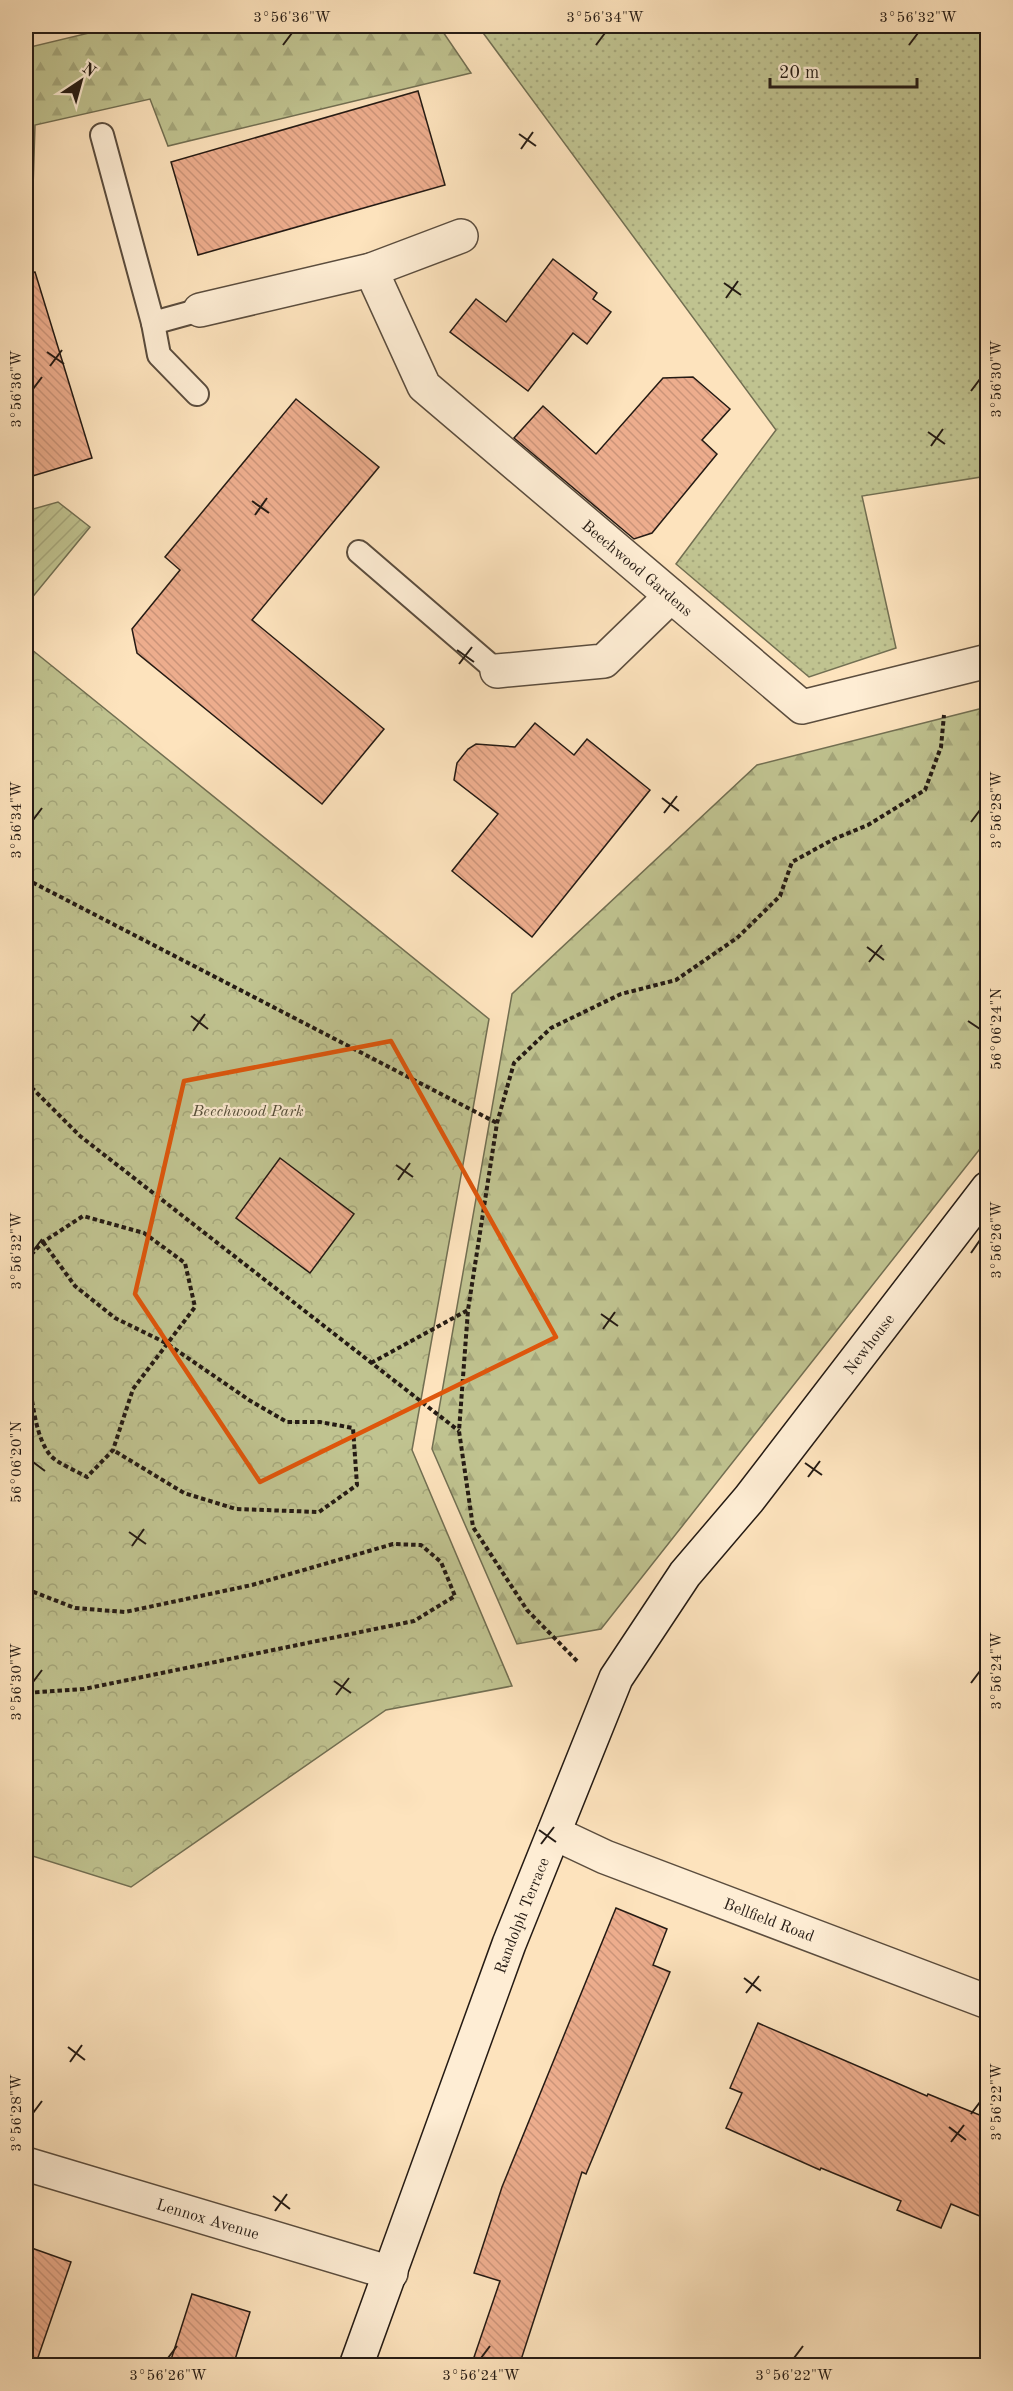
<svg xmlns="http://www.w3.org/2000/svg" width="1013" height="2391" viewBox="0 0 1013 2391" font-family="'Old Standard TT',serif">
<style>
.grass{fill:url(#grass-dots);stroke:#726f52;stroke-width:1.5}
.forest{fill:url(#forest-firs);stroke:#726f52;stroke-width:1.5}
.park{fill:url(#park-crowns);stroke:#726f52;stroke-width:1.5}
.garden{fill:url(#garden-furrows);stroke:#726f52;stroke-width:1.5}
.building{fill:url(#building-back-hatch);stroke:#251b14;stroke-width:1.5}
.lines{fill:none;stroke-linecap:round;stroke-linejoin:round}
.service-casing{stroke:#5b4d3e;stroke-width:26}
.minor-casing{stroke:#5b4d3e;stroke-width:36}
.secondary-casing{stroke:#251b14;stroke-width:36}
.path{stroke:#251b14;stroke-width:4;stroke-dasharray:4.5 3;stroke-linecap:butt}
.service{stroke:#feedd4;stroke-width:22}
.minor{stroke:#feedd4;stroke-width:33}
.secondary{stroke:#feedd4;stroke-width:33}
.marked{fill:none;stroke:#de560c;stroke-width:4.5;stroke-linejoin:round}
.ticks{fill:none;stroke:#251b14;stroke-width:2}
.labels{text-anchor:middle;stroke-width:4.5;stroke-linejoin:round;paint-order:stroke}
.street-label{font-size:16px;fill:#251b14;stroke:#feedd4}
.park-label{font-size:16px;font-style:italic;fill:#544d39;stroke:#feedd4}
.neatline{fill:none;stroke:#251b14;stroke-width:2}
.ticks-label{font-size:15px;text-anchor:middle;fill:#251b14}
</style>
<defs>
<pattern id="grass-dots" width="8" height="8" patternUnits="userSpaceOnUse" patternTransform="scale(1.5)"><rect width="8" height="8" fill="#c0c390"/><path d="M2 2h.1M6 6h.1" fill="none" stroke="#a5a77b" stroke-width="1.8" stroke-linecap="round"/></pattern>
<pattern id="forest-firs" width="22" height="20" patternUnits="userSpaceOnUse" patternTransform="scale(1.5)"><rect width="22" height="20" fill="#c0c390"/><path d="M5 1l3.5 6h-7zM16 11l3.5 6h-7z" fill="#a5a77b"/></pattern>
<pattern id="park-crowns" width="20" height="18" patternUnits="userSpaceOnUse" patternTransform="scale(1.5)"><rect width="20" height="18" fill="#c0c390"/><path d="M2 6a3 3 0 1 1 6 0M12 15a3 3 0 1 1 6 0" fill="none" stroke="#a5a77b"/></pattern>
<pattern id="garden-furrows" width="10" height="10" patternUnits="userSpaceOnUse" patternTransform="scale(1.5)"><rect width="10" height="10" fill="#c0c390"/><path d="M-1 1l2-2M0 10L10 0M9 11l2-2" fill="none" stroke="#a5a77b"/></pattern>
<pattern id="building-back-hatch" width="6" height="6" patternUnits="userSpaceOnUse" patternTransform="scale(1.5)"><rect width="6" height="6" fill="#edad8d"/><path d="M-1 5l2 2M0 0l6 6M5-1l2 2" fill="none" stroke="#cb9479"/></pattern>
</defs>
<rect width="100%" height="100%" fill="#fde3bd"/>
<filter id="stains"><feTurbulence type="fractalNoise" baseFrequency=".00333" numOctaves="4"/><feColorMatrix values="0 0 0 0 .2 0 0 0 0 .09 0 0 0 0 .02 0 0 0 .5 -.17"/></filter>
<radialGradient id="worn" r=".72"><stop offset=".6" stop-color="#630" stop-opacity="0"/><stop offset="1" stop-color="#630" stop-opacity=".3"/></radialGradient>
<!-- grass -->
<path class="grass" d="M478 26H987V476L862 496 896 648 809 677 676 564 776 430Z"/>
<!-- forest -->
<g class="forest">
<path d="M118 26H439L471 73 168 146 150 99 35 125 33 188 26 189V48Z"/>
<path d="M987 707V1140L601 1629 517 1644 432 1449 512 994 757 765Z"/>
</g>
<!-- park -->
<path class="park" d="M26 645 489 1019 412 1450 512 1686 386 1710 131 1887 26 1854Z"/>
<!-- garden -->
<path class="garden" d="M58 502 90 527 26 605V511Z"/>
<!-- building -->
<g class="building">
<path d="M418 91 445 185 198 255 171 162Z"/>
<path d="M553 259 597 293 593 299 611 312 587 344 573 333 528 391 450 332 476 299 506 322Z"/>
<path d="M35 272 92 458 26 478V273Z"/>
<path d="M693 377 730 409 702 440 717 454 652 533 634 539 514 438 543 406 596 454 663 378Z"/>
<path d="M296 399 379 467 252 620 384 729 322 804 137 653 132 629 180 570 165 557Z"/>
<path d="M535 723 574 755 587 739 650 790 532 937 452 871 498 814 454 780 457 763 468 749 476 744 515 747Z"/>
<path d="M280 1158 354 1214 310 1273 236 1218Z"/>
<path d="M616 1908 667 1929 653 1965 670 1972 586 2174 582 2172 519 2366H471L500 2281 474 2273 502 2187Z"/>
<path d="M758 2023 927 2096 928 2094 987 2118V2219L951 2204 941 2228 897 2210 901 2201 821 2168 820 2170 726 2128 742 2093 730 2088Z"/>
<path d="M26 2246 71 2262 35 2366H26Z"/>
<path d="M192 2294 250 2312 233 2366H169Z"/>
</g>
<g class="lines">
<defs>
<g id="service">
<path d="M102 135 153 323 200 310"/>
<path d="M153 323 159 355 197 394"/>
<path d="M359 552 497 671"/>
</g>
<g id="minor">
<path id="s1" d="M371 270 424 386 802 707 988 661"/>
<path d="M200 310 371 270 461 236"/>
<path d="M497 671 604 661 671 596"/>
<path id="s2" d="M554 1833 605 1857 988 2002"/>
<path id="s3" d="M26 2164 391 2273"/>
</g>
<g id="secondary">
<path id="s4" d="M356 2366 509 1944 616 1678 685 1574 749 1499 988 1188"/>
</g>
</defs>
<!-- service casing -->
<use href="#service" class="service-casing"/>
<!-- minor casing -->
<use href="#minor" class="minor-casing"/>
<!-- secondary casing -->
<use href="#secondary" class="secondary-casing"/>
<!-- path -->
<g class="path">
<path d="M26 32 57 26"/>
<path d="M26 879 497 1123"/>
<path d="M26 1082 80 1136 459 1431"/>
<path d="M43 1242 75 1286 115 1318 166 1343 249 1400 287 1422H320L353 1428 357 1485 319 1512 236 1509 184 1493 113 1450"/>
<path d="M26 1260 43 1242 83 1216 144 1233 185 1263 195 1307 133 1389 113 1450 87 1477C77 1471 58 1464 50 1455 33 1433 33 1395 26 1368"/>
<path d="M371 1363 468 1310"/>
<path d="M26 1589 75 1608 125 1612 252 1585 393 1544 421 1545 441 1562 455 1596 414 1621 84 1689 26 1693"/>
<path d="M577 1661 527 1610 473 1527 459 1431 468 1310 497 1123 514 1063 551 1028 621 994 676 980 737 938 780 896 792 862 834 839 868 825 925 790 941 747 944 715"/>
</g>
<!-- service -->
<use href="#service" class="service"/>
<!-- minor -->
<use href="#minor" class="minor"/>
<!-- secondary -->
<use href="#secondary" class="secondary"/>
</g>
<!-- marked area -->
<path class="marked" d="M391 1041 556 1337 260 1482 135 1294 184 1081Z"/>
<!-- ticks -->
<path class="ticks" d="M283 45 292 33M596 45 605 33M909 45 918 33M519 134 536 146M521 149 533 132M724 283 741 295M726 298 738 281M47 352 64 364M50 366 62 350M33 389 42 377M971 391 980 379M928 432 945 444M931 446 943 429M252 501 269 513M255 515 267 498M457 650 474 662M459 664 472 647M662 798 679 811M664 813 677 796M33 820 42 808M971 822 980 810M867 947 884 960M869 962 882 945M191 1016 208 1029M968 1021 980 1029M193 1031 205 1014M396 1165 413 1177M398 1180 410 1163M33 1251 42 1239M971 1253 980 1240M601 1314 618 1326M603 1329 615 1312M33 1462 45 1471M805 1463 822 1475M808 1477 820 1461M129 1532 146 1544M132 1546 144 1529M334 1681 351 1693M33 1682 42 1670M971 1683 980 1671M336 1695 349 1678M539 1830 556 1842M541 1844 554 1827M744 1978 761 1991M746 1993 759 1976M68 2047 85 2060M70 2062 82 2045M33 2113 42 2101M971 2114 980 2102M949 2127 966 2140M951 2142 964 2125M273 2196 290 2209M275 2211 287 2194M168 2358 177 2346M481 2358 490 2346M794 2358 803 2346"/>
<g class="labels">
<!-- street labels -->
<g class="street-label">
<text dy="6" stroke="none"><textPath href="#s1" startOffset="408">Beechwood Gardens</textPath></text>
<text dy="6" stroke="none"><textPath href="#s4" startOffset="1155">Newhouse</textPath></text>
<text dy="6" stroke="none"><textPath href="#s4" startOffset="480">Randolph Terrace</textPath></text>
<text dy="6" stroke="none"><textPath href="#s2" startOffset="232">Bellfield Road</textPath></text>
<text dy="6" stroke="none"><textPath href="#s3" startOffset="190">Lennox Avenue</textPath></text>
</g>
<!-- park labels -->
<g class="park-label">
<text x="248" y="1116">Beechwood Park</text>
</g>
</g>
<!-- margin -->
<rect width="1013" height="2391" fill="none" stroke="#fde3bd" stroke-width="66"/>
<!-- north arrow -->
<g transform="translate(81 81) rotate(36)" stroke="#feedd4" stroke-width="4.5" paint-order="stroke">
<path d="M0-4.5L10 22L0 15L-10 22Z" fill="#251b14"/>
<text y="-9" font-size="16" font-weight="bold" text-anchor="middle" fill="#251b14">N</text>
</g>
<!-- scale -->
<path d="M770 78v9h147v-9" fill="none" stroke="#251b14" stroke-width="3"/>
<text x="779" y="78" font-size="18" fill="#251b14" stroke="#feedd4" stroke-width="4.5" paint-order="stroke">20 m</text>
<rect x="33" y="33" width="947" height="2325" class="neatline"/>
<g class="ticks-label">
<text x="292" y="22">3°56'36"W</text>
<text x="605" y="22">3°56'34"W</text>
<text x="918" y="22">3°56'32"W</text>
<text transform="translate(996 379) rotate(-90)" y="5">3°56'30"W</text>
<text transform="translate(16 389) rotate(-90)" y="5">3°56'36"W</text>
<text transform="translate(996 810) rotate(-90)" y="5">3°56'28"W</text>
<text transform="translate(16 820) rotate(-90)" y="5">3°56'34"W</text>
<text transform="translate(996 1029) rotate(-90)" y="5">56°06'24"N</text>
<text transform="translate(996 1240) rotate(-90)" y="5">3°56'26"W</text>
<text transform="translate(16 1251) rotate(-90)" y="5">3°56'32"W</text>
<text transform="translate(16 1462) rotate(-90)" y="5">56°06'20"N</text>
<text transform="translate(996 1671) rotate(-90)" y="5">3°56'24"W</text>
<text transform="translate(16 1682) rotate(-90)" y="5">3°56'30"W</text>
<text transform="translate(996 2102) rotate(-90)" y="5">3°56'22"W</text>
<text transform="translate(16 2113) rotate(-90)" y="5">3°56'28"W</text>
<text x="168" y="2380">3°56'26"W</text>
<text x="481" y="2380">3°56'24"W</text>
<text x="794" y="2380">3°56'22"W</text>
</g>
<rect width="100%" height="100%" filter="url(#stains)"/>
<rect width="100%" height="100%" fill="url(#worn)"/>
</svg>
